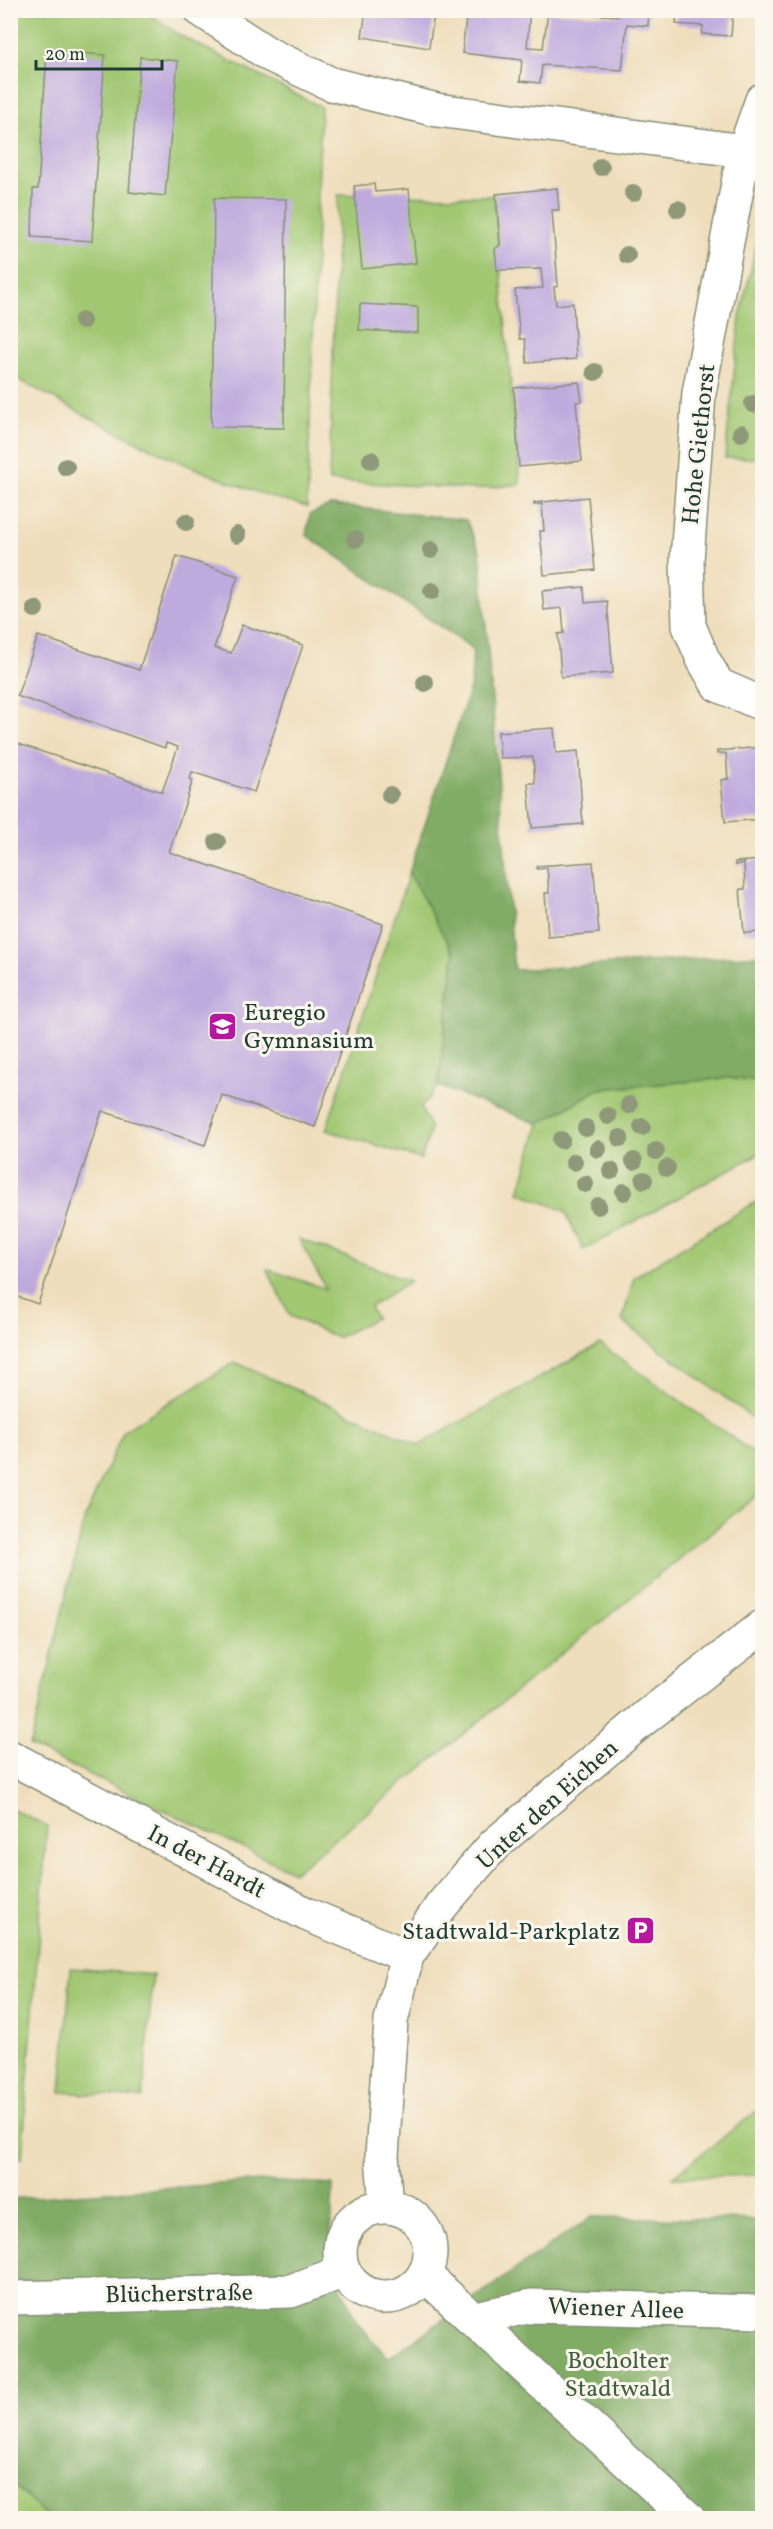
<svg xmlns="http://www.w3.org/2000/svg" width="773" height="2529" viewBox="0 0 773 2529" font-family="Vollkorn,serif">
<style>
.green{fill:#a2c873;stroke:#608254;stroke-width:1.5}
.forest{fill:#81ac65;stroke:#50744c;stroke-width:1.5}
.building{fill:#bfaade}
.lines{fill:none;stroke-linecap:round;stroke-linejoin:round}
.street-casing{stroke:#878e78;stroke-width:36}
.secondary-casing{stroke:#878e78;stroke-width:36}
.street{stroke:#fff;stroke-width:33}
.secondary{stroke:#fff;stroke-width:33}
.tree{fill:#8f997a}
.labels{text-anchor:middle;stroke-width:6;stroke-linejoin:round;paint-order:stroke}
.street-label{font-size:24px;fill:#1f3d34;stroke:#fbf7ec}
.poi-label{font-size:24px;fill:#1f3d34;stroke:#fbf7ec;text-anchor:start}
.park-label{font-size:24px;fill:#406044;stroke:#fbf7ec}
</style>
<rect width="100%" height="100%" fill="#fbf7ec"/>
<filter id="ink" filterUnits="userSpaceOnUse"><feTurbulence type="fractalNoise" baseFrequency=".0167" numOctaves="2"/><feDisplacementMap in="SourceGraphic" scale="12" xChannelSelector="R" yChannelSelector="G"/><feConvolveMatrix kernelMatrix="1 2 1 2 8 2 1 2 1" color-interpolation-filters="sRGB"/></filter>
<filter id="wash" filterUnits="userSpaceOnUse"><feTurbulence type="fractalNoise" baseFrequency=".008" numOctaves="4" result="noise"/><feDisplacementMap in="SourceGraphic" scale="24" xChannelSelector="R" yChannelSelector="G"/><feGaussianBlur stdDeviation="1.35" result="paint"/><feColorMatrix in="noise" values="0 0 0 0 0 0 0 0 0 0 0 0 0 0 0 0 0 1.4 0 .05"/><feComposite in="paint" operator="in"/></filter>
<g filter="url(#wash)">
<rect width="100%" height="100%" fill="#efdebc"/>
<!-- green -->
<g class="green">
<path d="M10 11H145L181 36 321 107 307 507C202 480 105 427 11 375Z"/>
<path d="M338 195 494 196 520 484 477 489 329 481Z"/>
<path d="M762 230V458H725L740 317 759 234Z"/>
<path d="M409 873 454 954 438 1086 421 1108 431 1128 421 1159 326 1130Z"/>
<path d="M730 1078 762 1082V1152L583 1250 565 1211 519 1192 539 1124 599 1089Z"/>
<path d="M762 1198V1425L622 1321 634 1277Z"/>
<path d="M299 1239 410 1281 370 1307 376 1318 337 1338 290 1316 267 1269 326 1289Z"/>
<path d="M600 1344 762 1459V1491L294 1872 30 1746 85 1517 124 1430 235 1362 419 1445Z"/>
<path d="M11 1808 47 1826 22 2158H10Z"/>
<path d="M71 1968 153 1975 143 2098 61 2092Z"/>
<path d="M762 2107V2175L672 2177Z"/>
<path d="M11 2482 48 2518H11Z"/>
</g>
<!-- forest -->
<g class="forest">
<path d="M332 505 466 520 480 552 514 970 762 955V1082L729 1078 599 1089 539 1124 438 1086 454 954 409 873 471 685 473 649 306 535 310 514Z"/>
<path d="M262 2181 333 2185 330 2263 357 2322 388 2358 591 2217 762 2220V2518H165L162 2516 141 2515 137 2518H48L11 2482 10 2199Z"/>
</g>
<g id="blocks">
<!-- building -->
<g class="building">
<path d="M366 10H432L434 14 429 48 362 37Z"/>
<path d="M467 10H530L527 47 543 48 548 12 619 16V10H649L648 26 627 24 622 70 542 65 540 83 520 81 522 60 462 53Z"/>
<path d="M677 10H733L731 36 702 34 703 26 676 24Z"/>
<path d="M47 51 105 55 92 241 32 237 33 189H38Z"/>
<path d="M140 57 178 61 165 196 129 192Z"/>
<path d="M374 184 375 192 409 189 416 263 362 269 354 186Z"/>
<path d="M557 188 559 210H552L558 286 554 287 556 305 573 303 576 359 527 363 525 339H520L515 290 543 288 541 269 497 270 495 249 500 245 496 194Z"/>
<path d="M214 198 286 199 284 428 211 427Z"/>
<path d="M360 304 418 307V333L359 330Z"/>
<path d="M579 382 582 401 576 402 582 461 519 467 514 388Z"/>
<path d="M588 497 595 570 544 575 540 531H544L542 504 534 505V503Z"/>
<path d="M177 556 238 576 214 648 231 653 242 625 303 645 254 792 192 772 190 779 193 780 169 852 383 924 315 1127 222 1095 205 1145 102 1111 38 1304 10 1294V741L162 792 178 747 166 743 165 748 17 696 38 636 139 670Z"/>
<path d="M584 587 585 603 607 601 613 673 561 677 558 634 564 633 562 608 544 610 542 591Z"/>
<path d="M554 728 556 753 578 751 583 824 532 828 528 783H535L533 757 500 758 498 732Z"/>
<path d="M762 747V819L725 822 721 780 728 779 726 753 717 754V751Z"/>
<path d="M762 860V932L744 933 740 889H745L744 863 735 865V862Z"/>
<path d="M593 862 599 933 548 937 545 893H549L547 868 537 869V866Z"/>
</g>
</g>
</g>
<g filter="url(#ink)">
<use href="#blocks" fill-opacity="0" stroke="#878e78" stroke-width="1.5"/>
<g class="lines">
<defs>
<g id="street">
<path d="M201 10 270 55 331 84 437 110 744 151 762 157"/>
<path d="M762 100 744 151 699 393 687 560 689 626 703 659 718 685 762 704"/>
<path d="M10 1757 306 1914 407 1956"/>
<path d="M471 2319 532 2306 762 2312"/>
</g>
<g id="secondary">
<path d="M386 2206 382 2156 391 2021 407 1956 442 1905 494 1845 646 1717 762 1627"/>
<circle cx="385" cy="2252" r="45"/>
<path d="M425 2275 688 2518"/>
<path d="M10 2298 291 2291 344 2271"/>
</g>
</defs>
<!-- street casing -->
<use href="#street" class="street-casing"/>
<!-- secondary casing -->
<use href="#secondary" class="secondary-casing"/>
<!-- street -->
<use href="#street" class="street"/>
<!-- secondary -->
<use href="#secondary" class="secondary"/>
</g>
<!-- trees -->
<g class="tree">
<circle cx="601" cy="167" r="9"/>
<circle cx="633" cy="193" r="9"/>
<circle cx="678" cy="209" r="9"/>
<circle cx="627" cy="255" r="9"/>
<circle cx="82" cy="321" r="9"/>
<circle cx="595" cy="372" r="9"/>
<circle cx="753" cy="404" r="9"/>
<circle cx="741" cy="433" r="9"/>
<circle cx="371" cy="460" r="9"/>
<circle cx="66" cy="467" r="9"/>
<circle cx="186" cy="522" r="9"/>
<circle cx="237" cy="535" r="9"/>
<circle cx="355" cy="539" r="9"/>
<circle cx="431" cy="550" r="9"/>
<circle cx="432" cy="591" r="9"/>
<circle cx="35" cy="609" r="9"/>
<circle cx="425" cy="683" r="9"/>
<circle cx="390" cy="795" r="9"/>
<circle cx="217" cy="842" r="9"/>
<circle cx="629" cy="1105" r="9"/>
<circle cx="608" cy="1116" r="9"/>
<circle cx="642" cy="1127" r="9"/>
<circle cx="586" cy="1128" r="9"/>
<circle cx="620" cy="1138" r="9"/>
<circle cx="561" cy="1140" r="9"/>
<circle cx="598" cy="1149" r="9"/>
<circle cx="656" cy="1151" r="9"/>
<circle cx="634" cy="1161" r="9"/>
<circle cx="574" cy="1162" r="9"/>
<circle cx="667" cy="1168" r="9"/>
<circle cx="611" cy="1171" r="9"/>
<circle cx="644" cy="1180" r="9"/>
<circle cx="585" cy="1184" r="9"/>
<circle cx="624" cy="1192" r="9"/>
<circle cx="598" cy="1206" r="9"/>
</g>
</g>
<!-- icons -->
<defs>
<symbol id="school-square" viewBox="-11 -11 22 22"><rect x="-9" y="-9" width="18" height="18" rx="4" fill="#b5179e" stroke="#fbf7ec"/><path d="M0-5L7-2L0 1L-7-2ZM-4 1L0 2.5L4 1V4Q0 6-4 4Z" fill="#fff"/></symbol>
<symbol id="parking-square" viewBox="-11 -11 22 22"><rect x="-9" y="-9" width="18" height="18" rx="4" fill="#b5179e" stroke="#fbf7ec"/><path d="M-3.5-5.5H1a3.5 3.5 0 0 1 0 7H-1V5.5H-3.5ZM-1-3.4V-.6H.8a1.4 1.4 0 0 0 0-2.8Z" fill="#fff"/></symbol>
</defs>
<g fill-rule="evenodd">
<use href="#school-square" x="206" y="1010" width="33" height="33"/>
<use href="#parking-square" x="624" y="1914" width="33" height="33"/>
</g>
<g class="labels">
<!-- street labels -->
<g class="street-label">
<text transform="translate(698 444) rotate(-84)" y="8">Hohe Giethorst</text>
<text transform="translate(547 1804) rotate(-42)" y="8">Unter den Eichen</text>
<text transform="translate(207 1861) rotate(28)" y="8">In der Hardt</text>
<text transform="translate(179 2293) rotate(-1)" y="8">Blücherstraße</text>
<text transform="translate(616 2308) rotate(2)" y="8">Wiener Allee</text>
</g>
<!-- poi labels -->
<g class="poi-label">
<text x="244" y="1020">Euregio<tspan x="244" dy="28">Gymnasium</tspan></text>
<text x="620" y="1939" text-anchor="end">Stadtwald-Parkplatz</text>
</g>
<!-- park labels -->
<g class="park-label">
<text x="618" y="2368">Bocholter<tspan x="618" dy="28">Stadtwald</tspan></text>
</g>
</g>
<!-- margin -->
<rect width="773" height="2529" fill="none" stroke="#fbf7ec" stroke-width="36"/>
<!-- scale -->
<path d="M36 60v9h126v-9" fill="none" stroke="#1f3d34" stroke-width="3"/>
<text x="45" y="60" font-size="18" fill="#1f3d34" stroke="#fbf7ec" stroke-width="4.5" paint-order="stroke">20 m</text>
</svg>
